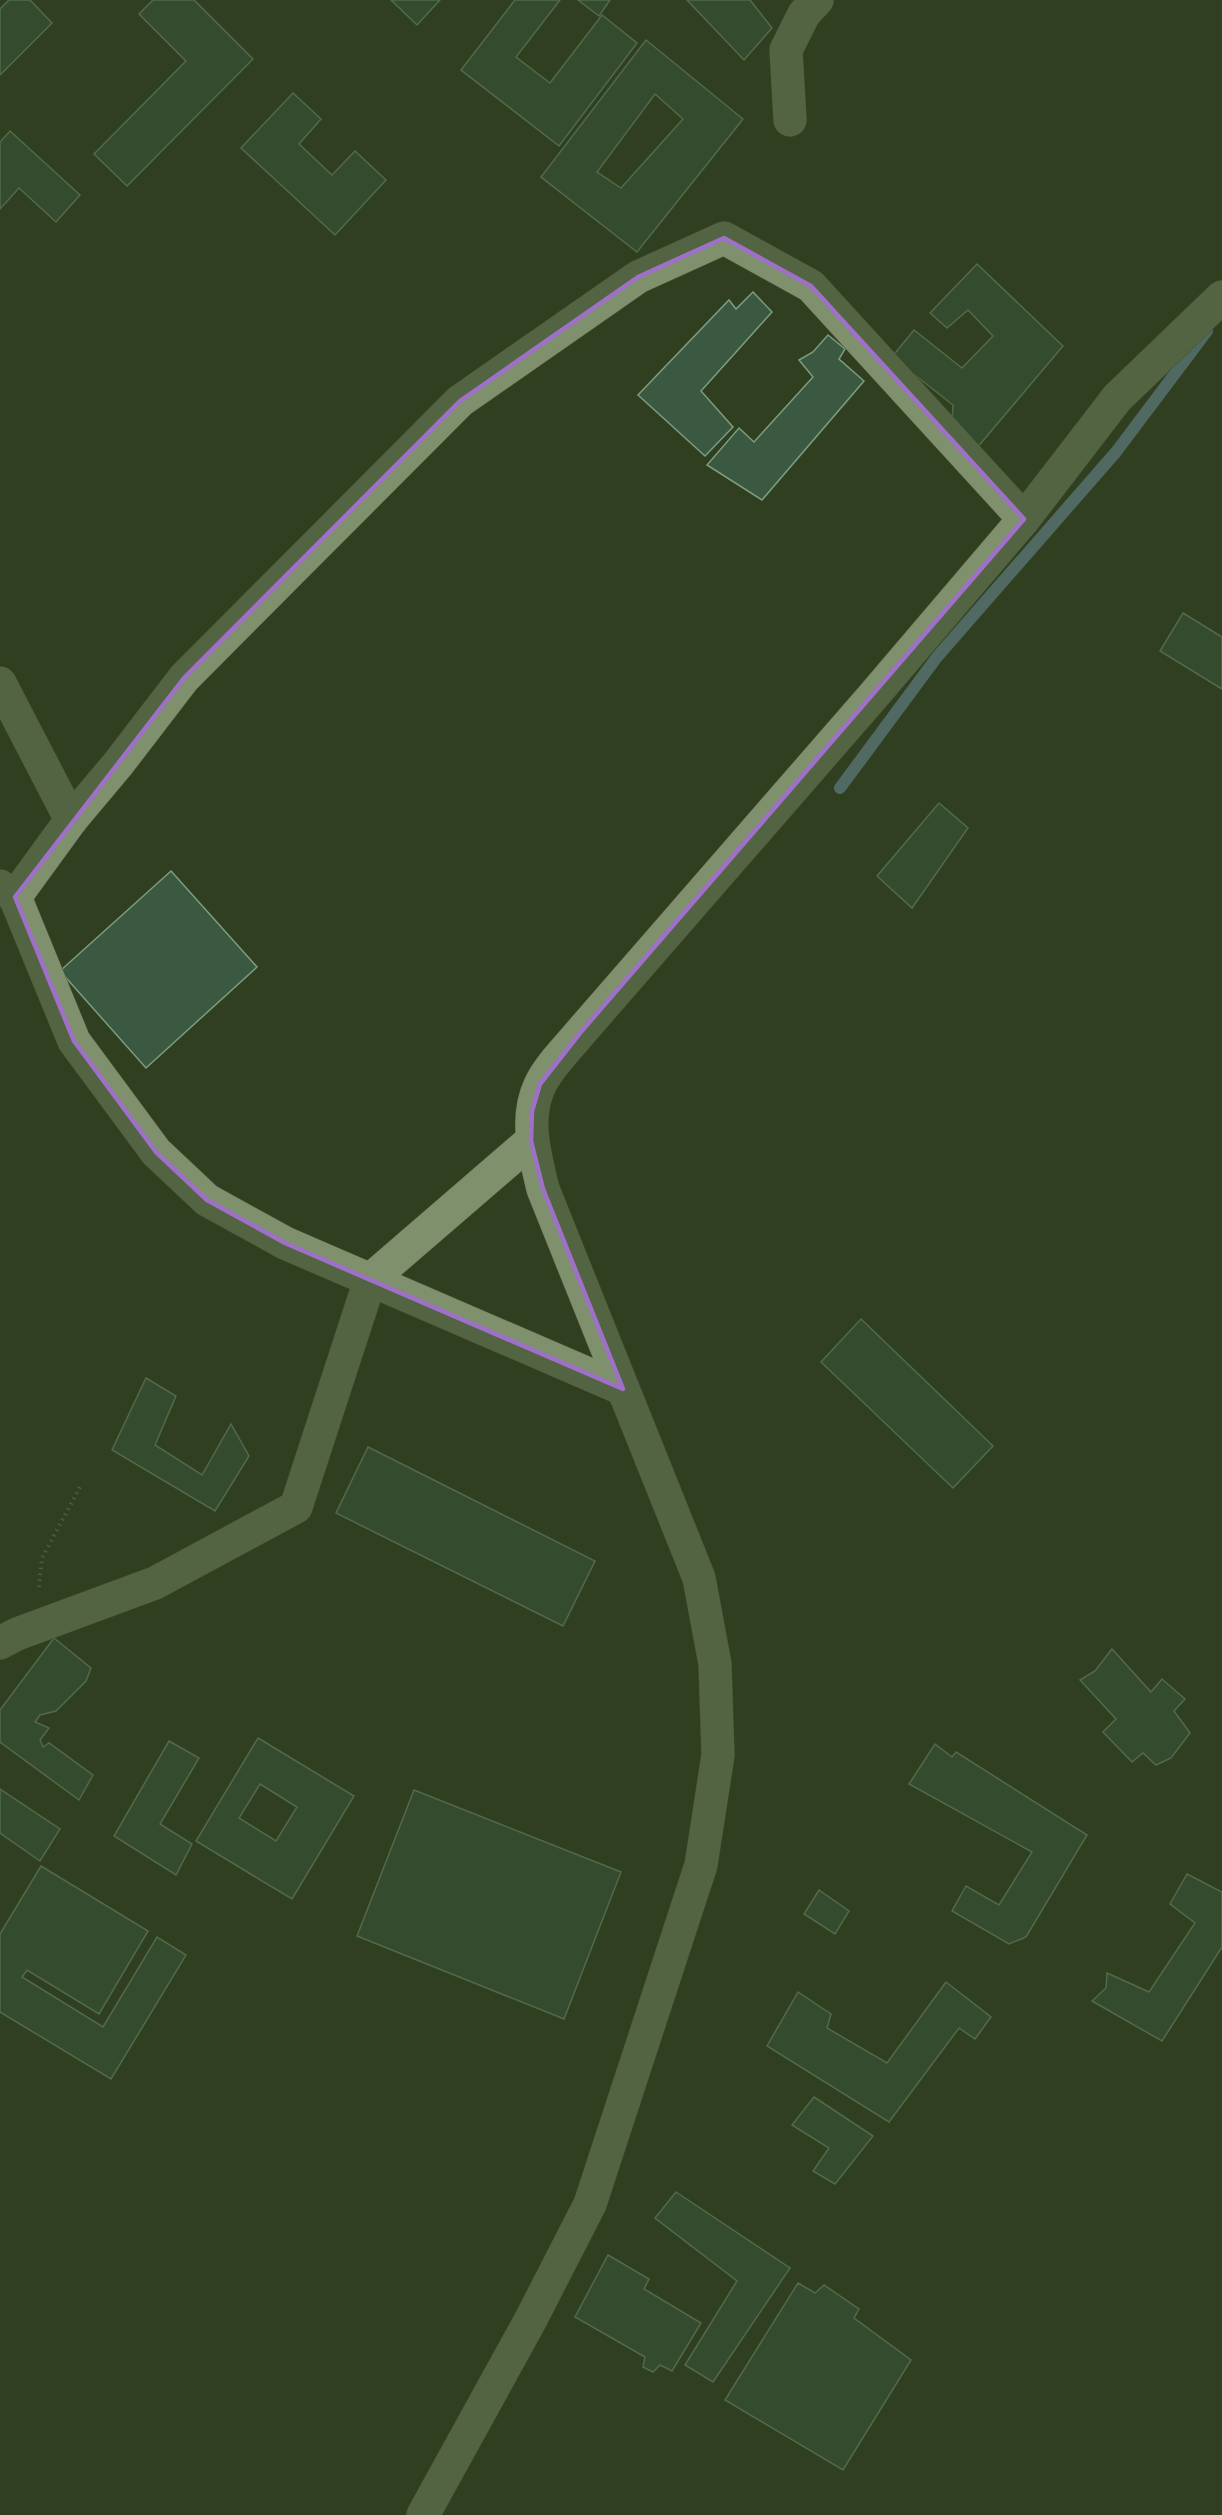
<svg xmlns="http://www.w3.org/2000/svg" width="1222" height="2515" viewBox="0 0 1222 2515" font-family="Cabin,sans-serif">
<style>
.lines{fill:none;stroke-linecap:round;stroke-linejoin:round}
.stream{stroke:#789bb5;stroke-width:12}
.building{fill:#3a5940;stroke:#7c9d81;stroke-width:1.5;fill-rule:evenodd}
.minor-casing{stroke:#4d593d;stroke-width:34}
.path{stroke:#738065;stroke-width:4;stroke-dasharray:1.5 4.5;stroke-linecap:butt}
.minor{stroke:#7f906d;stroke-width:33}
.marked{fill:none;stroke:#9f70c8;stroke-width:4.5;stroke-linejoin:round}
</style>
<rect width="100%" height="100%" fill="#303f1f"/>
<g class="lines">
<!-- stream -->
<path class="stream" d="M840 788 937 657 1116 452 1207 331"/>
</g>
<!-- building -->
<g class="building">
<path d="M9 0H30L52 23 0 75V9Z"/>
<path d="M153 0H194L253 59 127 186 94 154 186 61 139 14Z"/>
<path d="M391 0H440L417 25Z"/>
<path d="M515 0H560L516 57 550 83 602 15 637 43 559 146 461 70Z"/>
<path d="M578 0H610L599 16Z"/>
<path d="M687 0H750L772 28 744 60Z"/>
<path d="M646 40 743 119 637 252 541 177ZM655 94 683 119 621 188 597 172Z"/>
<path d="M293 93 321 119 299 144 332 175 355 151 386 180 335 235 241 148Z"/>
<path d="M10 131 80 195 56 222 19 188 0 209V142Z"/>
<path d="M977 264 1063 346 976 449 952 422 953 405 892 357 914 330 962 368 993 336 968 310 947 328 930 313Z"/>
<path d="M753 292 772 312 701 391 733 427 705 456 638 395 729 300 736 309Z"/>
<path d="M828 335 845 349 839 359 864 381 762 500 707 465 739 428 754 442 813 377 799 360 813 352Z"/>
<path d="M1183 613 1222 637V689L1160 651Z"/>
<path d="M939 803 968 828 912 908 877 876Z"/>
<path d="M171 871 257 967 146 1068 60 971Z"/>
<path d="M861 1319 993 1446 953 1488 821 1362Z"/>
<path d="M146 1378 176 1396 155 1445 202 1475 231 1424 249 1456 215 1511 112 1450Z"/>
<path d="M368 1447 595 1561 563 1626 336 1513Z"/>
<path d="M54 1638 91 1668 86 1681 56 1711 40 1715 35 1722 49 1728 40 1740 43 1747 49 1743 93 1775 79 1800 0 1742V1710Z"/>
<path d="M1112 1649 1151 1692 1162 1679 1185 1699 1174 1711 1190 1733 1171 1758 1156 1765 1143 1753 1132 1762 1103 1732 1116 1719 1080 1680 1095 1671Z"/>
<path d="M258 1738 354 1796 292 1899 196 1841ZM260 1784 297 1807 276 1841 239 1818Z"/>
<path d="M169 1741 199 1758 160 1824 192 1844 176 1875 114 1836Z"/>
<path d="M935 1744 952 1757 956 1752 1087 1835 1026 1937 1009 1944 952 1911 966 1886 999 1905 1032 1852 909 1784Z"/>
<path d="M0 1789 60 1829 40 1861 0 1833Z"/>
<path d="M414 1790 621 1872 564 2019 357 1936Z"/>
<path d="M41 1866 148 1931 99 2014 27 1970 22 1977 103 2027 157 1937 186 1955 111 2079 0 2012V1934Z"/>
<path d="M1187 1874 1222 1892V1947L1162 2041 1092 2001 1106 1988 1107 1973 1149 1992 1195 1923 1170 1904Z"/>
<path d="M819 1890 849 1911 835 1934 804 1914Z"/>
<path d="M946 1982 991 2017 975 2039 959 2028 889 2122 767 2046 798 1992 831 2014 827 2028 887 2063Z"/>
<path d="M814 2097 873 2136 835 2184 813 2171 829 2148 792 2125Z"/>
<path d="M676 2192 790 2268 713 2382 685 2365 737 2281 655 2218Z"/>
<path d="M608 2255 649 2279 644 2289 701 2323 672 2371 660 2365 653 2372 643 2367 645 2357 575 2317Z"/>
<path d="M798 2283 815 2293 824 2285 859 2309 854 2318 911 2360 843 2470 725 2400Z"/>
</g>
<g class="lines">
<defs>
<g id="minor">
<path d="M790 120 786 50 804 14 817 0"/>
<path d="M0 683 71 820"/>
<path d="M0 886 15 897 74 1041 156 1152 207 1200 285 1243 623 1389"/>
<path d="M15 897 71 820 118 764 184 678 460 401 638 277 724 238 811 286 1024 519"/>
<path d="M0 1643 17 1634 155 1583 296 1507 370 1280 531 1141"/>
<path d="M423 2515 530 2321 590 2204 701 1865 718 1755 715 1664 699 1578 543 1189C535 1155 524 1119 540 1085 549 1066 567 1049 580 1033L874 695 1024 519 1117 398 1222 297"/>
</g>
</defs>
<!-- minor casing -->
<use href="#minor" class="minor-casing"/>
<!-- path -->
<path class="path" d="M39 1587 42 1558 80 1487"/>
<!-- minor -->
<use href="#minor" class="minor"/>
</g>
<!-- marked area -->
<path d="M0 0H1222V2515H0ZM724 238 811 286 1024 519 580 1033 540 1084 532 1111 531 1141 543 1189 623 1389 285 1243 207 1200 156 1152 74 1041 15 897 184 678 460 401 638 277Z" fill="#303f1f" fill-opacity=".55" fill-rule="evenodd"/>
<path class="marked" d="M724 238 811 286 1024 519 580 1033 540 1084 532 1111 531 1141 543 1189 623 1389 285 1243 207 1200 156 1152 74 1041 15 897 184 678 460 401 638 277Z"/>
</svg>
